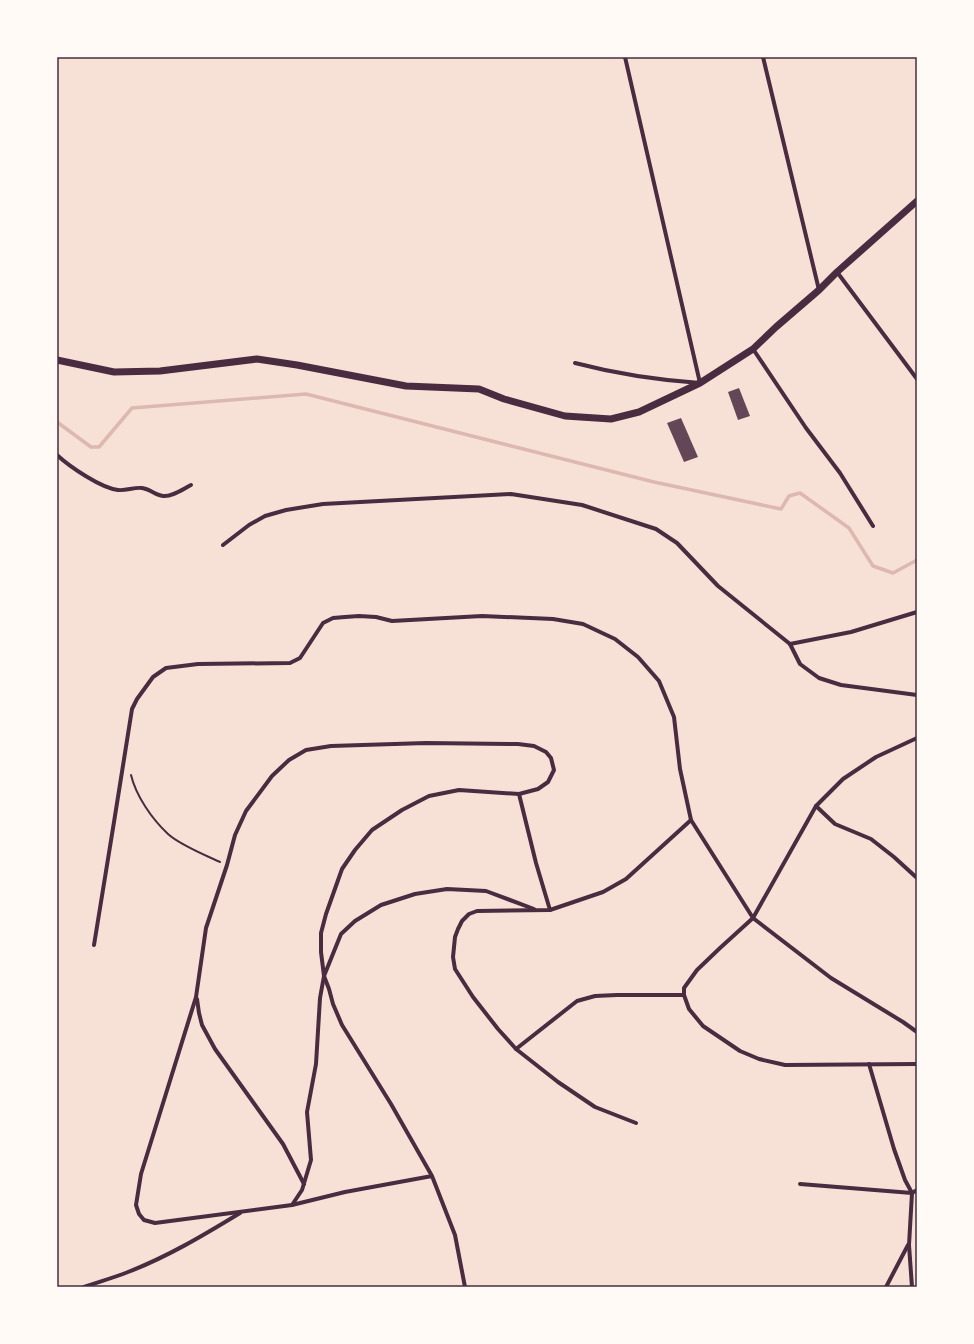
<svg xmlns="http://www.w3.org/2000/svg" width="974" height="1344" viewBox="0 0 974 1344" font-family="Figtree,sans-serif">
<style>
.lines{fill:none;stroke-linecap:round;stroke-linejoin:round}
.stream{stroke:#dcb8b0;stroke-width:3.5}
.building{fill:#644757}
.path{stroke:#4a2c40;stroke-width:2}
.minor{stroke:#4a2c40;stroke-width:4}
.tertiary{stroke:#4a2c40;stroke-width:7}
.neatline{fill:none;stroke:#4a2c40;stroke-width:1.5}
</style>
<rect width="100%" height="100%" fill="#f7e1d7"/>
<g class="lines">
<!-- stream -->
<path class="stream" d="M57 422 91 447H99L132 408 306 394 654 482 781 509 789 496 800 493 849 528 873 566 893 573 917 560"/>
</g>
<!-- building -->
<g class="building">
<path d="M739 388 750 416 738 420 728 392Z"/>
<path d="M681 418 698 457 684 462 667 423Z"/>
</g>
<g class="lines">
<!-- path -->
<path class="path" d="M131 775C136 796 152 819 168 834 180 845 205 855 220 862"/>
<!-- minor -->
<g class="minor">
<path d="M763 57 819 290"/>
<path d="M837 272 917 379"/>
<path d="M753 349 806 428 840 473 873 526"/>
<path d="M575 363C617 374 657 380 700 383L625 57"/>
<path d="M57 455C70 467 101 488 118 490 126 491 134 487 142 488 150 489 155 495 163 496 172 497 183 489 191 485"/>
<path d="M223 545 249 525 265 516 286 510 323 504 511 494 582 505 656 529 677 543 718 586 790 644 800 664 819 678 841 685 917 695"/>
<path d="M790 644 851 632 917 612"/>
<path d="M917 738 876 757 843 779 816 806 753 918 720 948 697 970 684 988V995L689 1009 703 1026 740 1051 759 1059 785 1065 917 1064"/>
<path d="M519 794 536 863 550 910"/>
<path d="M816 806 835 824 871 839 894 857 917 878"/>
<path d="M94 945 114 822 132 709 137 699 153 677 166 668 198 664 290 663 300 658 323 623 333 618 345 617 359 616 376 617 392 621 482 616 553 619 583 624 615 639 638 657 659 681 674 717 680 769 691 820 753 918 831 978 903 1022 917 1032"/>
<path d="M197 999 199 1013 202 1025 215 1049 283 1144 304 1184"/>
<path d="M516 1049 577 1001 595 996 617 995H684"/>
<path d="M869 1064 894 1149 905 1180 912 1193 909 1245 912 1287"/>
<path d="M636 1123 595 1107 558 1082 516 1049 498 1029 473 997 455 969 453 957 455 937 458 929 462 921 469 914 477 911 550 910 603 892 626 879 691 820"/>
<path d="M432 1176 345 1192 292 1205 155 1223 144 1220 139 1214 136 1205 141 1174 196 997 206 928 227 865 235 835 246 811 272 776 289 760 306 750 331 746 426 743 518 744 534 746 546 752 551 758 554 770 548 782 538 789 519 794 459 790 429 796 402 810 372 830 355 850 342 869 326 914 321 933V952L324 976 329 989 333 1004 342 1025 391 1104 432 1176 455 1235 465 1287"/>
<path d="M800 1184 912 1193 917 1190"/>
<path d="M292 1205 302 1190 311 1160 307 1112 316 1064 320 998 324 976 341 934 355 921 381 905 415 894 447 889 486 891 534 909"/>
<path d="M84 1287C98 1282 113 1278 128 1272 167 1257 204 1235 240 1213"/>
<path d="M886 1287 908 1245"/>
</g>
<!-- tertiary -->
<path class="tertiary" d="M57 360 114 372 160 371 257 359 297 365 406 386 479 389 504 399 565 416 611 419 639 412 700 383 753 349 776 327 819 290 837 272 917 201"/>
</g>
<!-- border -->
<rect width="974" height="1344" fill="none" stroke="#fffaf5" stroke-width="116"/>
<rect x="58" y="58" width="858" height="1228" class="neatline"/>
</svg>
